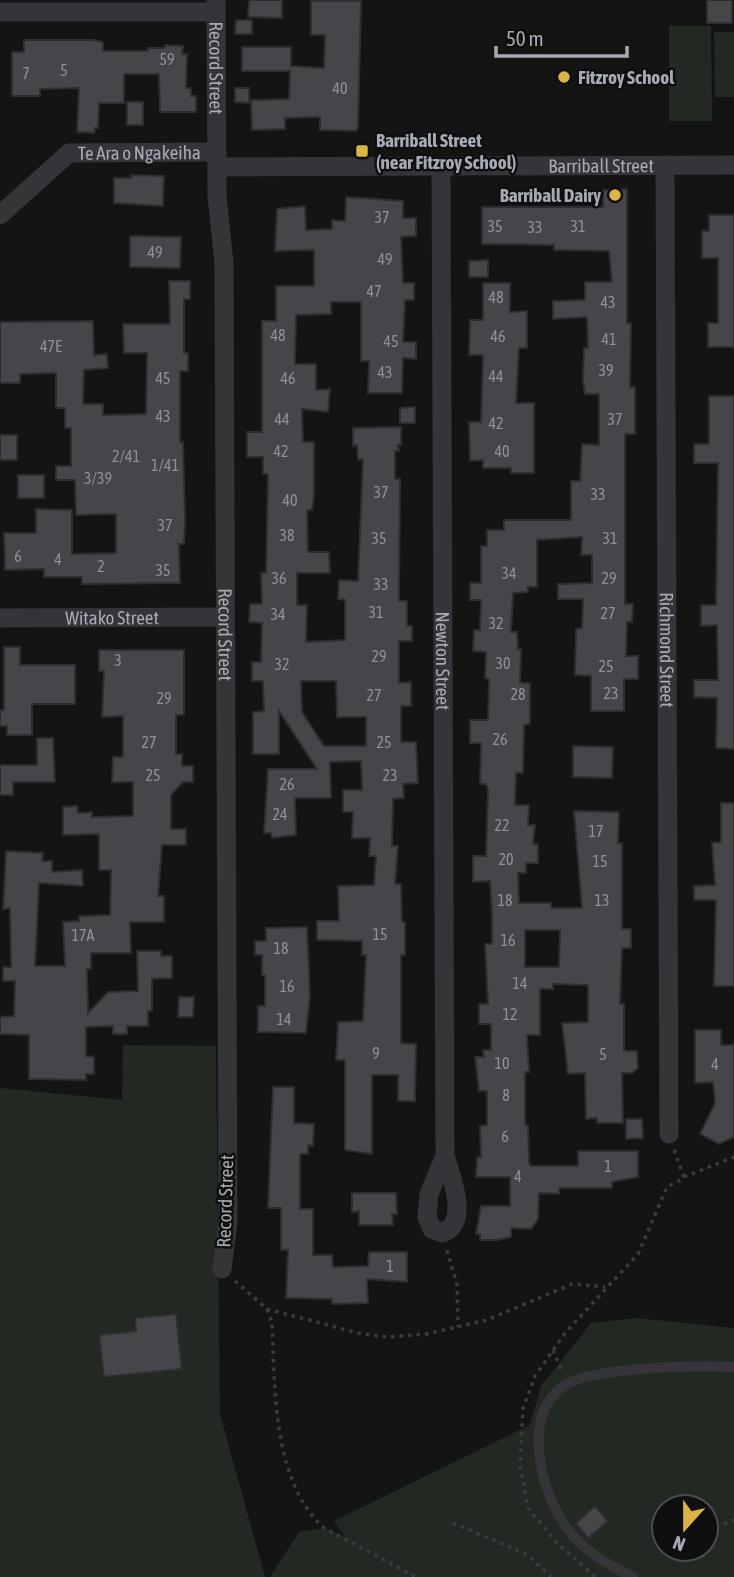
<svg xmlns="http://www.w3.org/2000/svg" width="734" height="1577" viewBox="0 0 734 1577" font-family="'Asap Condensed',sans-serif">
<style>
.green{fill:#222923;fill-rule:evenodd}
.building{fill:#46464a;stroke:#2e2e31;stroke-width:2;fill-rule:evenodd}
.lines{fill:none;stroke-linecap:round;stroke-linejoin:round}
.path{stroke:#3b3c40;stroke-width:3.5;stroke-dasharray:3.5 5;stroke-linecap:butt}
.lane{stroke:#353539;stroke-width:10}
.street{stroke:#353539;stroke-width:19}
.poi-dot{fill:#dbb446;stroke:#0f0f10;stroke-width:2.5}
.labels{text-anchor:middle;stroke-width:5;stroke-linejoin:round;paint-order:stroke}
.number-label{font-size:16px;fill:#8f919a}
.street-label{font-size:19px;fill:#a7aab4;stroke:#0f0f10}
.poi-label{font-size:19px;font-weight:bold;fill:#a7aab4;stroke:#0f0f10;text-anchor:start}
</style>
<rect width="100%" height="100%" fill="#141415"/>
<!-- green -->
<g class="green">
<path d="M669 26H711L712 121H669Z"/>
<path d="M714 32H734V97H715Z"/>
<path d="M123 1045 216 1046 220 1414 265 1577H0V1088L122 1100Z"/>
<path d="M636 1318 734 1328V1577H270L299 1532 324 1528 345 1537 334 1521 530 1425 541 1386 591 1323ZM664 1507H706V1549H664Z"/>
</g>
<!-- building -->
<g class="building">
<path d="M249 0H282V18L248 17Z"/>
<rect x="707" y="0" width="25" height="23"/>
<path d="M311 1H361L358 128 356 131 320 130V117L285 118V129L252 130 251 100 289 99 290 71H242V47H291V66L324 68 325 35H311Z"/>
<path d="M236 20H252V34H235Z"/>
<path d="M24 40H93L103 42V51H148V48H165V45L183 46 182 54H187L186 88H191V96H196V112H160L159 74H124V103H99L98 128H95L94 133 77 132 79 88 40 89V96H12V52H24Z"/>
<path d="M235 88H249V103L235 102Z"/>
<rect x="127" y="102" width="16" height="23"/>
<path d="M131 175 164 176 163 206 114 203V178H131Z"/>
<path d="M627 189V323H631L630 387H635V434H625V604H633L632 622H627L626 656H638V679H624V711H591V676L575 675 576 629 582 628 583 599H558V584L592 583V555H581L582 537 537 540V587H528V592L513 593 511 632H517L518 649H521L520 683H530V724L524 725 523 773H516L515 805H529L528 825H535L533 844H538V863H526V873H518L519 903H551V908H582L574 811 619 812 618 843H622V929H631V948H622L620 1004H624V1051H637L638 1068 632 1073H622L623 1123H597V1118L586 1119 585 1073 568 1074 562 1023 588 1022V985L553 984V989H540V1035H527L529 1072H525V1125H528L529 1162 531 1166H578V1151H638V1177L612 1182V1188H559V1194L539 1193 538 1219 531 1229 511 1228V1237L497 1240H480V1234H476L481 1206H510V1177H476L477 1157H481L480 1126 487 1125V1091H479L475 1057H484L483 1050H491V1024H479V1004H488L485 944H492V912L490 881 473 882V856H486L488 791 486 784H480L481 743H470V720H488L489 679 485 678 486 652 473 651 474 630H480L481 600H470V583H481V546H487V530H504V520H571V481H580L582 444 599 445V394H585L583 381 584 348H588L587 317 553 319V301L585 300V282H612L609 251 554 250V245L482 244V207H603V190ZM525 930H560L559 967H525Z"/>
<path d="M346 197 403 201V218H416V236L401 237 403 283H414V300H405L403 342H416V359L403 358 402 393H368L369 361H361V302H331V314L296 315 295 364H316V390L330 389 328 412 302 409 303 442H314V496L312 510H307L308 552H329L330 573H297V605H307L306 642 345 640V600L338 599 339 580 358 581 363 459 358 460 357 445 353 446V428L401 427V445H398L399 451H395V479H400L399 601H407V626H412V641H399V683L411 682V706H401V742H416L418 783 403 784 404 798 393 799 392 846H398L395 884H401L402 922H405V955H401V1043L416 1044 415 1101H398V1075H372V1154L345 1150V1060H336L338 1022 363 1021 366 955H362V941L317 940V921H339L338 886 374 885 376 856H369L370 838H352L353 812H343V790H362L361 761 330 762 331 798H295L296 835 272 838 271 833H264L268 769H317L279 711V754H253V712L264 711 263 681H252V662H261L262 623 249 622 250 604H262L261 573H266L268 474H263V457H247V432H262V321H276V286H314V250L275 251 277 209 305 206 306 230 332 229V220L345 221ZM301 681H336L337 717H366V746H324L302 712Z"/>
<path d="M709 215H734V347H708V323H718V258H702V231H709Z"/>
<path d="M130 236 181 237 180 268 130 267Z"/>
<path d="M488 260V277H469V261Z"/>
<path d="M169 281H190V299H184V353H188V371H180V442H183L185 519 184 544H179L180 583 82 584V577H44V569L5 570 4 533H36V509L72 510V554L116 553V514L76 515 75 480H56V466H71V428H65V408H56V373L20 374V383H0V322L93 321 94 355 107 354 108 368 84 370 83 404H103V415L146 414 147 353H124L123 324H170Z"/>
<path d="M483 283H510V312L527 311V348H519L516 403H534V473H511V468H483V460L470 461 469 422H481L483 355H469L470 320H483Z"/>
<path d="M709 396H734V749L716 748 717 698 694 697V680H718L717 625 701 626V605H716L718 463H694V444H709Z"/>
<path d="M415 407V423H400V408Z"/>
<rect x="0" y="435" width="17" height="25"/>
<rect x="18" y="475" width="26" height="23"/>
<path d="M4 647H20V665H75V704H32V735H7V726H0V710H4Z"/>
<path d="M99 650H184V715H176V754H182V766H193V782H183L171 795V829H186V845H162L158 896H164V922H130L131 953H91V969H87L88 1013 108 992 138 991 137 951H161V956H172V978L152 979V1011H148V1026H127V1034H113V1026L86 1027V1056L94 1057V1074H86V1080L29 1079V1035L0 1034V1017L14 1016 15 981H3V967H11L10 908 3 909 6 851 43 853 42 861H52V872L82 870 83 886 39 883 35 966H65L63 922 79 921V916L110 915 111 870H99V834L63 835V807L77 806 78 813 92 812V817L133 816V782H112L113 757H123V716L102 717 104 671H99Z"/>
<path d="M37 738H53L55 782H13V795H0V765H37Z"/>
<path d="M573 746 613 747 612 778 573 777Z"/>
<path d="M721 803H734V986H714L716 900H694V886L715 885 712 843 721 842Z"/>
<path d="M307 927 310 996 306 1033 258 1032V1006H265V975H262V955H255V941H266V928Z"/>
<path d="M179 997H194L193 1017H178Z"/>
<path d="M695 1030H721V1045H734V1137L719 1144 700 1134 715 1103 713 1082 695 1083Z"/>
<path d="M273 1087H294V1123L314 1124 313 1146 308 1145V1154H300V1209H313V1255H332L333 1267 368 1266 369 1252H407V1282L367 1279 368 1303 332 1304V1299L286 1298 288 1250H281V1208H268Z"/>
<path d="M626 1119H642L643 1138 626 1139Z"/>
<path d="M352 1193H396L397 1214H392L393 1225H359V1211L352 1212Z"/>
<path d="M176 1314 182 1369 104 1377 99 1335 136 1331 135 1318Z"/>
<path d="M595 1506 608 1521 588 1538 576 1523Z"/>
</g>
<g class="lines">
<!-- path -->
<g class="path">
<path d="M684 1177 734 1157"/>
<path d="M447 1250 457 1285 458 1327"/>
<path d="M235 1281 267 1309 362 1334 388 1337 426 1334 487 1320 572 1284 605 1287"/>
<path d="M267 1309 272 1323C275 1388 272 1481 324 1528L416 1577"/>
<path d="M553 1350 562 1371"/>
<path d="M453 1523 526 1554 551 1577"/>
<path d="M724 1524 734 1520"/>
<path d="M595 1577 556 1542 528 1508 520 1465 523 1408 535 1376 566 1332 638 1254 667 1187 684 1178 674 1149"/>
</g>
<!-- lane -->
<path class="lane" d="M633 1577C612 1567 592 1556 576 1539 543 1505 517 1416 565 1385 593 1367 699 1365 734 1367"/>
<!-- street -->
<g class="street">
<path id="s1" d="M216 0 217 196 224 263 228 1221 222 1269"/>
<path d="M0 12H216"/>
<path id="s2" d="M665 165 669 1134"/>
<path id="s3" d="M441 166 445 1156C451 1176 470 1222 443 1233L432 1229 427 1217 429 1194 445 1156"/>
<path id="s4" d="M218 167 734 165"/>
<path id="s5" d="M0 215 69 153 217 152"/>
<path id="s6" d="M0 618 225 617"/>
</g>
</g>
<!-- markers -->
<g class="poi-dot">
<circle cx="564" cy="77" r="7"/>
<rect x="355" y="144" width="14" height="14" rx="3.5"/>
<circle cx="615" cy="195" r="7"/>
</g>
<g class="labels">
<!-- number labels -->
<g class="number-label">
<text x="167" y="65">59</text>
<text x="64" y="76">5</text>
<text x="26" y="79">7</text>
<text x="340" y="94">40</text>
<text x="382" y="223">37</text>
<text x="495" y="232">35</text>
<text x="578" y="232">31</text>
<text x="535" y="233">33</text>
<text x="155" y="258">49</text>
<text x="385" y="265">49</text>
<text x="374" y="297">47</text>
<text x="496" y="303">48</text>
<text x="608" y="308">43</text>
<text x="278" y="341">48</text>
<text x="498" y="342">46</text>
<text x="609" y="345">41</text>
<text x="391" y="347">45</text>
<text x="51" y="352">47E</text>
<text x="606" y="376">39</text>
<text x="385" y="378">43</text>
<text x="496" y="382">44</text>
<text x="163" y="384">45</text>
<text x="288" y="384">46</text>
<text x="163" y="422">43</text>
<text x="282" y="425">44</text>
<text x="615" y="425">37</text>
<text x="496" y="429">42</text>
<text x="281" y="457">42</text>
<text x="502" y="457">40</text>
<text x="126" y="462">2/41</text>
<text x="165" y="471">1/41</text>
<text x="98" y="484">3/39</text>
<text x="381" y="498">37</text>
<text x="598" y="500">33</text>
<text x="290" y="506">40</text>
<text x="165" y="531">37</text>
<text x="287" y="541">38</text>
<text x="379" y="544">35</text>
<text x="610" y="544">31</text>
<text x="18" y="562">6</text>
<text x="58" y="565">4</text>
<text x="101" y="572">2</text>
<text x="163" y="576">35</text>
<text x="509" y="579">34</text>
<text x="279" y="584">36</text>
<text x="609" y="584">29</text>
<text x="381" y="590">33</text>
<text x="376" y="618">31</text>
<text x="608" y="619">27</text>
<text x="278" y="620">34</text>
<text x="496" y="629">32</text>
<text x="379" y="662">29</text>
<text x="118" y="666">3</text>
<text x="503" y="669">30</text>
<text x="282" y="670">32</text>
<text x="606" y="672">25</text>
<text x="611" y="699">23</text>
<text x="518" y="700">28</text>
<text x="374" y="701">27</text>
<text x="164" y="704">29</text>
<text x="500" y="745">26</text>
<text x="149" y="748">27</text>
<text x="384" y="748">25</text>
<text x="153" y="781">25</text>
<text x="390" y="781">23</text>
<text x="287" y="790">26</text>
<text x="280" y="820">24</text>
<text x="502" y="831">22</text>
<text x="596" y="837">17</text>
<text x="506" y="865">20</text>
<text x="600" y="867">15</text>
<text x="505" y="906">18</text>
<text x="602" y="906">13</text>
<text x="380" y="940">15</text>
<text x="83" y="941">17A</text>
<text x="508" y="946">16</text>
<text x="281" y="954">18</text>
<text x="520" y="989">14</text>
<text x="287" y="992">16</text>
<text x="510" y="1020">12</text>
<text x="284" y="1025">14</text>
<text x="376" y="1059">9</text>
<text x="603" y="1060">5</text>
<text x="502" y="1069">10</text>
<text x="715" y="1070">4</text>
<text x="506" y="1101">8</text>
<text x="505" y="1142">6</text>
<text x="608" y="1172">1</text>
<text x="518" y="1182">4</text>
<text x="390" y="1272">1</text>
</g>
<!-- street labels -->
<g class="street-label">
<text dy="7" stroke="none"><textPath href="#s1" startOffset="68">Record Street</textPath></text>
<text dy="7" stroke="none"><textPath href="#s5" startOffset="163">Te Ara o Ngakeiha</textPath></text>
<text dy="7" stroke="none"><textPath href="#s4" startOffset="383">Barriball Street</textPath></text>
<text dy="7" stroke="none"><textPath href="#s6" startOffset="112">Witako Street</textPath></text>
<text dy="7" stroke="none"><textPath href="#s1" startOffset="635">Record Street</textPath></text>
<text dy="7" stroke="none"><textPath href="#s2" startOffset="485">Richmond Street</textPath></text>
<text dy="7" stroke="none"><textPath href="#s3" startOffset="495">Newton Street</textPath></text>
<text transform="translate(225 1201) rotate(-88)" y="7">Record Street</text>
</g>
<!-- poi labels -->
<g class="poi-label">
<text x="578" y="84">Fitzroy School</text>
<text x="376" y="147">Barriball Street<tspan x="376" dy="22">(near Fitzroy School)</tspan></text>
<text x="601" y="202" text-anchor="end">Barriball Dairy</text>
</g>
</g>
<!-- north arrow -->
<g transform="translate(685 1528) rotate(201)"><circle r="33" fill="#0f0f10" stroke="#4c4d52" stroke-width="2"/>
<path d="M0-5L12 26L0 18L-12 26Z" fill="#dbb446"/>
<text y="-10" font-size="19" font-weight="bold" text-anchor="middle" fill="#a7aab4">N</text>
</g>
<!-- scale -->
<path d="M496 46v10h131v-10" fill="none" stroke="#a7aab4" stroke-width="3.5"/>
<text x="506" y="46" font-size="21" fill="#a7aab4" stroke="#0f0f10" stroke-width="5" paint-order="stroke">50 m</text>
</svg>
